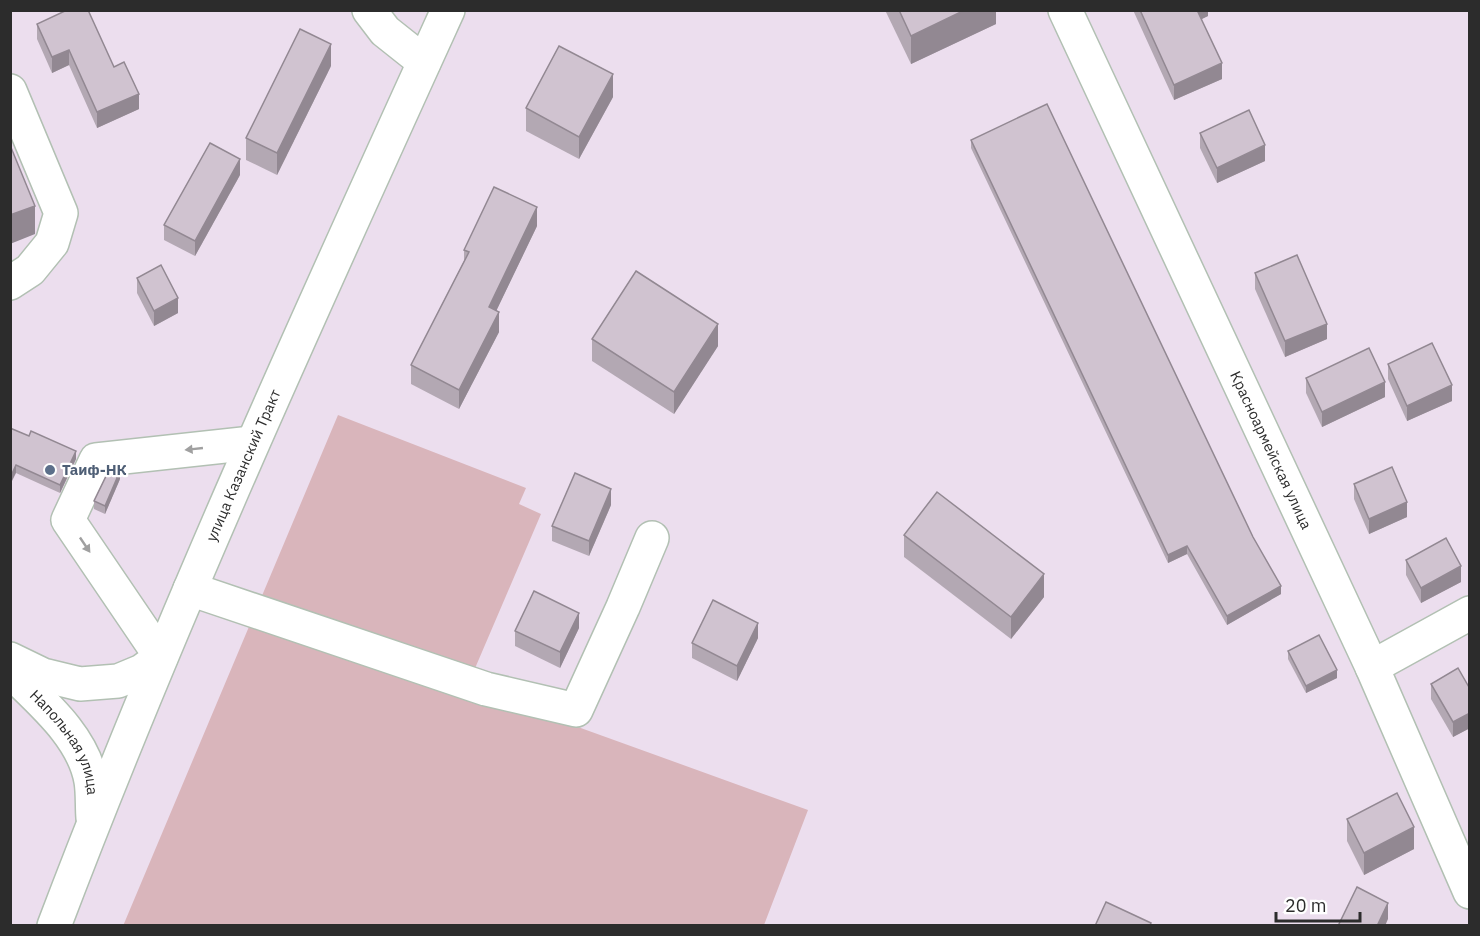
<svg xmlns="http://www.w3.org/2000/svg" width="1480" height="936" viewBox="0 0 1480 936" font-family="'IBM Plex Sans',sans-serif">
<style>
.cemetery{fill:#d9b5bb}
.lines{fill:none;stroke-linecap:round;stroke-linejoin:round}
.minor-casing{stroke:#b2c0b3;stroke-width:36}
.minor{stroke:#fff;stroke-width:33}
.wall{fill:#b3a8b3}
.shaded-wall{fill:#928892}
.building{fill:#d0c3d0;stroke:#928892;stroke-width:1.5}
.oneway{fill:#a0a0a0}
.service-dot{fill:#5c6f8a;stroke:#fff;stroke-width:2}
.labels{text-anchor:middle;stroke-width:4.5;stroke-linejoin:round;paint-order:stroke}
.street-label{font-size:15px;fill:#2c2c2c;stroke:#fff}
.service-label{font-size:15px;font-weight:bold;fill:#4e5e75;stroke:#fff;text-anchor:start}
</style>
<rect width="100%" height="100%" fill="#ecdeee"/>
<!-- cemetery -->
<path class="cemetery" d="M338 415 526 488 519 504 541 514 467 687 808 810 764 925 123 926Z"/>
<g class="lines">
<defs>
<g id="minor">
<path d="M369 10 385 31 424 62"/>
<path id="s1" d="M1065 10 1372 667 1470 892"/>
<path d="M10 91 61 213 52 243 30 270 10 283"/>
<path d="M190 589 486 689 576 710 623 607 652 538"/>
<path d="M10 659 43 675 80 684 118 681 142 671 161 657 68 520 96 460 252 443"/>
<path d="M1372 667 1470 613"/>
<path id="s2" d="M10 671C41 702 83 736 91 781 93 793 92 806 93 818"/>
<path id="s3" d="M54 926C172 615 310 313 448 10"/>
</g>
</defs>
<!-- minor casing -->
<use href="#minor" class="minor-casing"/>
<!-- minor -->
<use href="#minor" class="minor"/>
</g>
<!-- wall -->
<g class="wall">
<path d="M885 10H996V24L911 64Z"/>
<path d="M1133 10H1208V16L1201 19 1222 79 1174 100Z"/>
<path d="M37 24 114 67 139 109 97 128 69 65 52 73 37 39Z"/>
<path d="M331 66 277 175 246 160V138Z"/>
<path d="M613 97 579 159 526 131V108Z"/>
<path d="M1200 133 1265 161 1217 183 1200 148Z"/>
<path d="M971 140 1253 537 1281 594 1227 625 1187 554 1168 563 971 148Z"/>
<path d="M240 175 195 256 164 240V225Z"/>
<path d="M537 226 496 311 499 332 459 409 411 384V365L464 261V250Z"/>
<path d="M1255 273 1327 339 1285 357 1255 289Z"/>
<path d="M137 278 178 313 154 326 137 293Z"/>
<path d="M592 339 718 346 674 414 592 361Z"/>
<path d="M1388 364 1452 401 1407 421 1388 379Z"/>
<path d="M1306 378 1385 397 1322 427 1306 393Z"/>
<path d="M10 428 76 459 60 493 16 473Z"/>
<path d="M120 479 105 514 94 509V501Z"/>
<path d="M1354 484 1407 517 1369 534 1354 499Z"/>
<path d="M611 505 589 556 552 541V526Z"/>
<path d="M904 535 1044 597 1011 639 904 557Z"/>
<path d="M1406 560 1461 582 1421 603 1406 575Z"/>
<path d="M579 628 560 668 515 646V631Z"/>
<path d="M758 638 737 681 692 658V643Z"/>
<path d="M1288 651 1337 678 1306 693 1288 659Z"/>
<path d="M1431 684 1470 689V728L1453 737 1431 699Z"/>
<path d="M1470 761V779L1468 777V762Z"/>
<path d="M1347 819 1414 849 1364 875 1347 841Z"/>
</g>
<!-- shaded-wall -->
<g class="shaded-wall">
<path d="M965 10H996V24L911 64V36Z"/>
<path d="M1196 10H1208V16L1196 22Z"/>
<path d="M331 44V66L277 175V153Z"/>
<path d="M69 50V65L52 73V57Z"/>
<path d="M1222 63V79L1174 100V85Z"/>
<path d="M613 74V97L579 159V137Z"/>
<path d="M139 94V109L97 128V112Z"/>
<path d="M1265 145V161L1217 183V168Z"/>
<path d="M240 159V175L195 256V241Z"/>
<path d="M35 206V234L10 244V215Z"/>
<path d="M537 207V226L489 326V307Z"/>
<path d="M178 298V313L154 326V311Z"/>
<path d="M499 312V332L459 409V390Z"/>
<path d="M718 324V346L674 414V392Z"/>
<path d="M1327 324V339L1285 357V341Z"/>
<path d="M1385 382V397L1322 427V412Z"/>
<path d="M1452 385V401L1407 421V406Z"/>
<path d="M76 451V459L60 493V485Z"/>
<path d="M16 465V473L10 485V478Z"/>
<path d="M120 471V479L105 514V506Z"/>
<path d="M611 489V505L589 556V541Z"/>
<path d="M1407 502V517L1369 534V519Z"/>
<path d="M1187 546V554L1168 563V555Z"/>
<path d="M1461 566V582L1421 603V588Z"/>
<path d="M1044 574V597L1011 639V617Z"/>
<path d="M1281 586V594L1227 625V616Z"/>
<path d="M579 613V628L560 668V652Z"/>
<path d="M758 623V638L737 681V666Z"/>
<path d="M1337 670V678L1306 693V686Z"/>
<path d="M1470 713V728L1453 737V722Z"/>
<path d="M1414 827V849L1364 875V853Z"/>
<path d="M1388 903V919L1385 926H1377Z"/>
</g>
<!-- building -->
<g class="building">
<path d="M67 10H88L114 67 124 62 139 94 97 112 69 50 52 57 37 24Z"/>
<path d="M899 10H965L911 36Z"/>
<path d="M1140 10H1197L1222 63 1174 85Z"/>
<path d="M300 29 331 44 277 153 246 138Z"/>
<path d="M559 46 613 74 579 137 526 108Z"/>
<path d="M1047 104 1253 537 1281 586 1227 616 1187 546 1168 555 971 140Z"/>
<path d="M1249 110 1265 145 1217 168 1200 133Z"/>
<path d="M210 143 240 159 195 241 164 225Z"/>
<path d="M10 145 35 206 10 215Z"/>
<path d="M494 187 537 207 489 307 499 312 459 390 411 365 469 252 464 250Z"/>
<path d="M1297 255 1327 324 1285 341 1255 273Z"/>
<path d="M161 265 178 298 154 311 137 278Z"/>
<path d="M636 271 718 324 674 392 592 339Z"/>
<path d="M1432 343 1452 385 1407 406 1388 364Z"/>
<path d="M1369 348 1385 382 1322 412 1306 378Z"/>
<path d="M10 428 29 436 31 431 76 451 60 485 16 465 10 478Z"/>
<path d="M1392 467 1407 502 1369 519 1354 484Z"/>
<path d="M115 469 120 471 105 506 94 501 109 470Z"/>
<path d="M575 473 611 489 589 541 552 526Z"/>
<path d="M937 492 1044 574 1011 617 904 535Z"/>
<path d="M1446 538 1461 566 1421 588 1406 560Z"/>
<path d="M534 591 579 613 560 652 515 631Z"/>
<path d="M713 600 758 623 737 666 692 643Z"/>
<path d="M1319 635 1337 670 1306 686 1288 651Z"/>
<path d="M1458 668 1470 689V713L1453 722 1431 684Z"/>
<path d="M1397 793 1414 827 1364 853 1347 819Z"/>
<path d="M1357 887 1388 903 1377 926H1338Z"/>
<path d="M1106 902 1151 923 1150 926H1095Z"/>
</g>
<!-- one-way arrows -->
<defs><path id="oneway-solid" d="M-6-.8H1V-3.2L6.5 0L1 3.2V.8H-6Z" transform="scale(1.5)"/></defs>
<g class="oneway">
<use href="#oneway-solid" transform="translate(194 449) rotate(174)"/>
<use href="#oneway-solid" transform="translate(85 545) rotate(56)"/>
</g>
<!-- markers -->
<circle class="service-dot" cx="50" cy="470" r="6"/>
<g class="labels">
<!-- street labels -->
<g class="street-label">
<text dy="5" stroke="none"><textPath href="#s1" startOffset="486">Красноармейская улица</textPath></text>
<text dy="5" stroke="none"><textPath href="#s3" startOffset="498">улица Казанский Тракт</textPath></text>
<text dy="5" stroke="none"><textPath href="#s2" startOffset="92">Напольная улица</textPath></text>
</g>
<!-- service labels -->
<g class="service-label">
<text x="62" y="475">Таиф-НК</text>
</g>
</g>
<!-- border -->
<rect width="1480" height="936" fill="none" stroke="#2c2c2c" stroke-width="24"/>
<!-- scale -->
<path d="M1276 912v9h84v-9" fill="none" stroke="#2c2c2c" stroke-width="3"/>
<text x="1285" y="912" font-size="18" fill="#2c2c2c" stroke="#ffffff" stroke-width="4.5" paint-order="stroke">20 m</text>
</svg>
